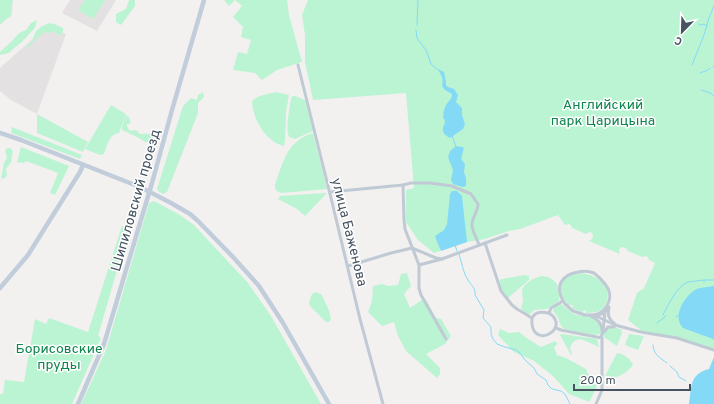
<svg xmlns="http://www.w3.org/2000/svg" width="714" height="404" viewBox="0 0 714 404" font-family="Overpass,sans-serif">
<style>
.education{fill:#e4e1e2}
.green{fill:#bbf4d3}
.water{fill:#84daf6}
.lines{fill:none;stroke-linecap:round;stroke-linejoin:round}
.stream{stroke:#84daf6;stroke-width:1}
.street{stroke:#c0cad4;stroke-width:3}
.secondary{stroke:#c1cddb;stroke-width:4.5}
.labels{text-anchor:middle;stroke-width:3;stroke-linejoin:round;paint-order:stroke}
.park-label{font-size:14px;fill:#0d854d;stroke:#fff}
.street-label{font-size:14px;fill:#465360;stroke:#fff}
</style>
<rect width="100%" height="100%" fill="#f3f0f0"/>
<!-- education -->
<g class="education">
<path d="M70 0H116L97 31 62 13Z"/>
<path d="M47 26 66 34 37 114 11 100 0 91V68Z"/>
</g>
<!-- green -->
<g class="green">
<path d="M0 0H12L13 2C11 6 13 10 11 16L5 20 0 25Z"/>
<path d="M85 0H105L93 19 78 10Z"/>
<path d="M129 0H135V6L122 24 120 25 116 22V14L126 9Z"/>
<path d="M224 0H287L289 15 302 62 277 70 262 80 255 73 233 70 238 52 247 54 251 40 241 37 243 27 233 17 242 6 235 0 229 6Z"/>
<path d="M308 0H714V347L713 349 677 338 642 331 628 320 637 293 644 288 655 263 649 260 648 257 645 256 642 257 628 251 626 248 623 247 620 248 619 250 620 254 589 241 592 239 593 237 592 233 590 232 586 234 572 228 571 225 569 224 565 225 558 215 520 229 509 231 485 239 467 242 434 253 418 240 406 222V190L414 188 406 93 313 100 305 62V35L302 15Z"/>
<path d="M37 20 35 28 29 34 22 42 14 48 9 53 0 55V52L12 41 19 33 26 30 31 23Z"/>
<path d="M50 23 54 24 63 28V31L61 35H58L54 31 51 33C40 29 34 44 25 50L28 45 32 41 36 31 42 26Z"/>
<path d="M203 92 204 97 198 103V113L167 192 163 194 159 192 157 189 183 106 191 98 197 100 198 95Z"/>
<path d="M276 92 289 95 286 112 285 141 284 146C266 142 252 118 252 101 259 95 267 94 276 92Z"/>
<path d="M293 96H295L305 100 313 131 295 139 289 137C285 127 290 108 291 98Z"/>
<path d="M111 105 126 114 119 133C109 134 107 146 104 154L100 155 85 149Z"/>
<path d="M37 114 88 142 83 152 37 133Z"/>
<path d="M126 115 130 118 129 119 131 122 129 124H127V126L129 130 132 131 134 130 138 131V133C142 135 145 133 149 134L152 132 153 133 154 135 159 138 156 148 149 152 150 149 149 142H145L139 138 122 130V127Z"/>
<path d="M12 127 82 155 80 159 11 133Z"/>
<path d="M313 133 327 189 281 193 277 191 275 188V184C284 161 286 142 313 133Z"/>
<path d="M21 147 69 166 55 195 50 193 58 173 26 161 24 163 17 162Z"/>
<path d="M7 148H10L13 151 11 162 6 169 7 175 5 178 1 179 4 163 7 157 5 151Z"/>
<path d="M326 193V194L305 216 297 209 278 199 280 196Z"/>
<path d="M154 201 180 215 194 225 248 283 271 316 321 404H81L106 350 149 203Z"/>
<path d="M122 226 129 229 98 336 101 338 72 404H0V394H3L5 380 24 382 35 319 46 324 49 318 88 332Z"/>
<path d="M407 273 411 286 404 294 410 308 425 298 436 318 441 319 451 336 445 344 426 354 440 368V374L437 378 406 351 398 336 394 322 382 326 368 312 372 301 373 286 382 284 388 286 398 285 401 274Z"/>
<path d="M582 273C601 276 616 290 603 309H601V310L596 312 586 313V311L585 310 583 311V313L572 308 573 306 572 305H570L569 306C561 298 556 282 569 276 573 274 578 274 582 273Z"/>
<path d="M525 275 529 276V280L508 298C504 293 499 287 500 280L502 279Z"/>
<path d="M541 276C548 276 552 278 557 284 558 286 560 299 559 301L547 309 534 310 530 314H527C519 308 521 309 523 301 523 298 522 295 522 292 522 284 534 278 541 276Z"/>
<path d="M316 292 321 294C325 301 330 311 331 319L329 322H326L311 307 309 304 310 299 312 294Z"/>
<path d="M561 304 574 314 583 316H591L600 322 602 331 600 334 594 335 565 329C559 326 560 321 557 316 556 314 554 313 553 311 553 307 557 305 561 304Z"/>
<path d="M614 327 623 330 621 331 622 333 617 346 604 337 603 334 606 329Z"/>
<path d="M500 329 509 333 519 332 528 339 541 347 555 341 558 344 554 347 557 355 566 358 586 369 590 377 598 376 596 389 589 402 569 394 554 377 534 361 514 352 498 335Z"/>
<path d="M562 334 597 339 599 347C588 343 576 332 570 348L572 354 571 355 560 335Z"/>
<path d="M629 334 644 336 638 350 625 345Z"/>
<path d="M617 353C625 354 630 359 633 365 626 373 618 379 607 378L605 376Z"/>
</g>
<!-- water -->
<g class="water">
<path d="M438 69 444 72 446 81V85L448 87 454 89 458 95 456 102 462 108V115L465 124 463 129 450 138C446 136 442 133 443 128 443 126 445 124 445 121 445 120 444 119 443 118 443 114 444 109 446 105 448 101 452 100 452 94L445 90 442 86C444 76 441 77 438 69Z"/>
<path d="M456 146 462 147 464 148 461 159 465 164 464 172 466 178V186L463 187 453 184 451 180 453 170 448 157 450 151Z"/>
<path d="M452 191H457L462 196 467 242 441 251 436 239 435 236 444 230 447 224 450 194Z"/>
<path d="M714 286V341L713 339 683 328C672 316 684 297 695 290 700 287 708 287 714 286Z"/>
<path d="M714 357V404H689C692 387 689 374 709 369Z"/>
</g>
<g class="lines">
<!-- stream -->
<g class="stream">
<path d="M699 24 701 25 704 24 707 26"/>
<path d="M417 25 418 0"/>
<path d="M416 30 417 38 426 50 429 58 431 64 438 70"/>
<path d="M692 65 704 35 709 18 714 6"/>
<path d="M713 67 714 66"/>
<path d="M700 73 708 70 710 68"/>
<path d="M701 90 711 93 713 96"/>
<path d="M452 135 456 147"/>
<path d="M455 245 457 251"/>
<path d="M459 254C462 263 463 273 468 280 471 286 476 287 475 295L484 310 483 318 491 327V334L493 339 497 344 505 347 516 350 520 353 525 360 534 368 537 374 546 380 548 385 552 389 561 391 565 394 570 404"/>
<path d="M704 282V280H714"/>
<path d="M663 315C668 305 677 286 688 282 693 281 699 281 704 280"/>
<path d="M676 317 679 315"/>
<path d="M657 323 666 316"/>
<path d="M653 345C653 354 660 358 667 363"/>
<path d="M670 366 677 372 679 377 686 381"/>
</g>
<!-- street -->
<g class="street">
<path d="M298 65 331 198 360 319 383 404"/>
<path d="M403 185 404 220 405 229 419 265V288L421 295 446 339"/>
<path d="M330 192 403 185 411 183H430L452 186 471 194 478 204C478 211 473 216 472 223 471 230 477 238 479 245"/>
<path d="M485 243 501 291 512 305 517 309 532 318C536 311 542 312 549 313L551 308 563 301 565 304 573 311 585 315H594L615 325 641 332 677 338 714 350"/>
<path d="M419 265 442 259 507 235"/>
<path d="M348 266 391 253 412 248 436 258 442 259"/>
<path d="M563 301C555 286 561 275 578 272 583 271 589 271 594 273 598 276 602 280 605 284 609 289 611 295 609 301 607 309 602 313 594 315"/>
<path d="M609 307C607 314 609 320 615 324L614 327H608L604 332 602 331C602 323 598 320 591 316L602 314Z"/>
<path d="M532 318C529 352 573 329 549 313"/>
<path d="M556 328 561 330 602 338V390L596 404"/>
<path d="M601 337 603 331 605 312"/>
</g>
<!-- secondary -->
<g class="secondary">
<path d="M0 133 21 140 140 187 171 203 190 214 198 221 233 257 259 286 283 323 329 404"/>
<path d="M0 288 28 255 80 172 83 165"/>
<path d="M78 404 104 344 152 183 172 110 204 0"/>
</g>
</g>
<g class="labels">
<!-- park labels -->
<g class="park-label">
<text x="603" y="109">Английский<tspan x="603" dy="16">парк Царицына</tspan></text>
<text x="59" y="353">Борисовские<tspan x="59" dy="16">пруды</tspan></text>
</g>
<!-- street labels -->
<g class="street-label">
<text transform="translate(135 200) rotate(-74)" y="5">Шипиловский проезд</text>
<text transform="translate(350 232) rotate(76)" y="5">улица Баженова</text>
</g>
</g>
<!-- north arrow -->
<g transform="translate(682 32) rotate(203)" stroke="#ffffff" stroke-width="3" paint-order="stroke">
<path d="M0-3L7 15L0 10L-7 15Z" fill="#465360"/>
<text y="-6" font-size="11" font-weight="bold" text-anchor="middle" fill="#465360">С</text>
</g>
<!-- scale -->
<path d="M574 384v6h116v-6" fill="none" stroke="#465360" stroke-width="2"/>
<text x="580" y="384" font-size="12" fill="#465360" stroke="#ffffff" stroke-width="3" paint-order="stroke">200 m</text>
</svg>
